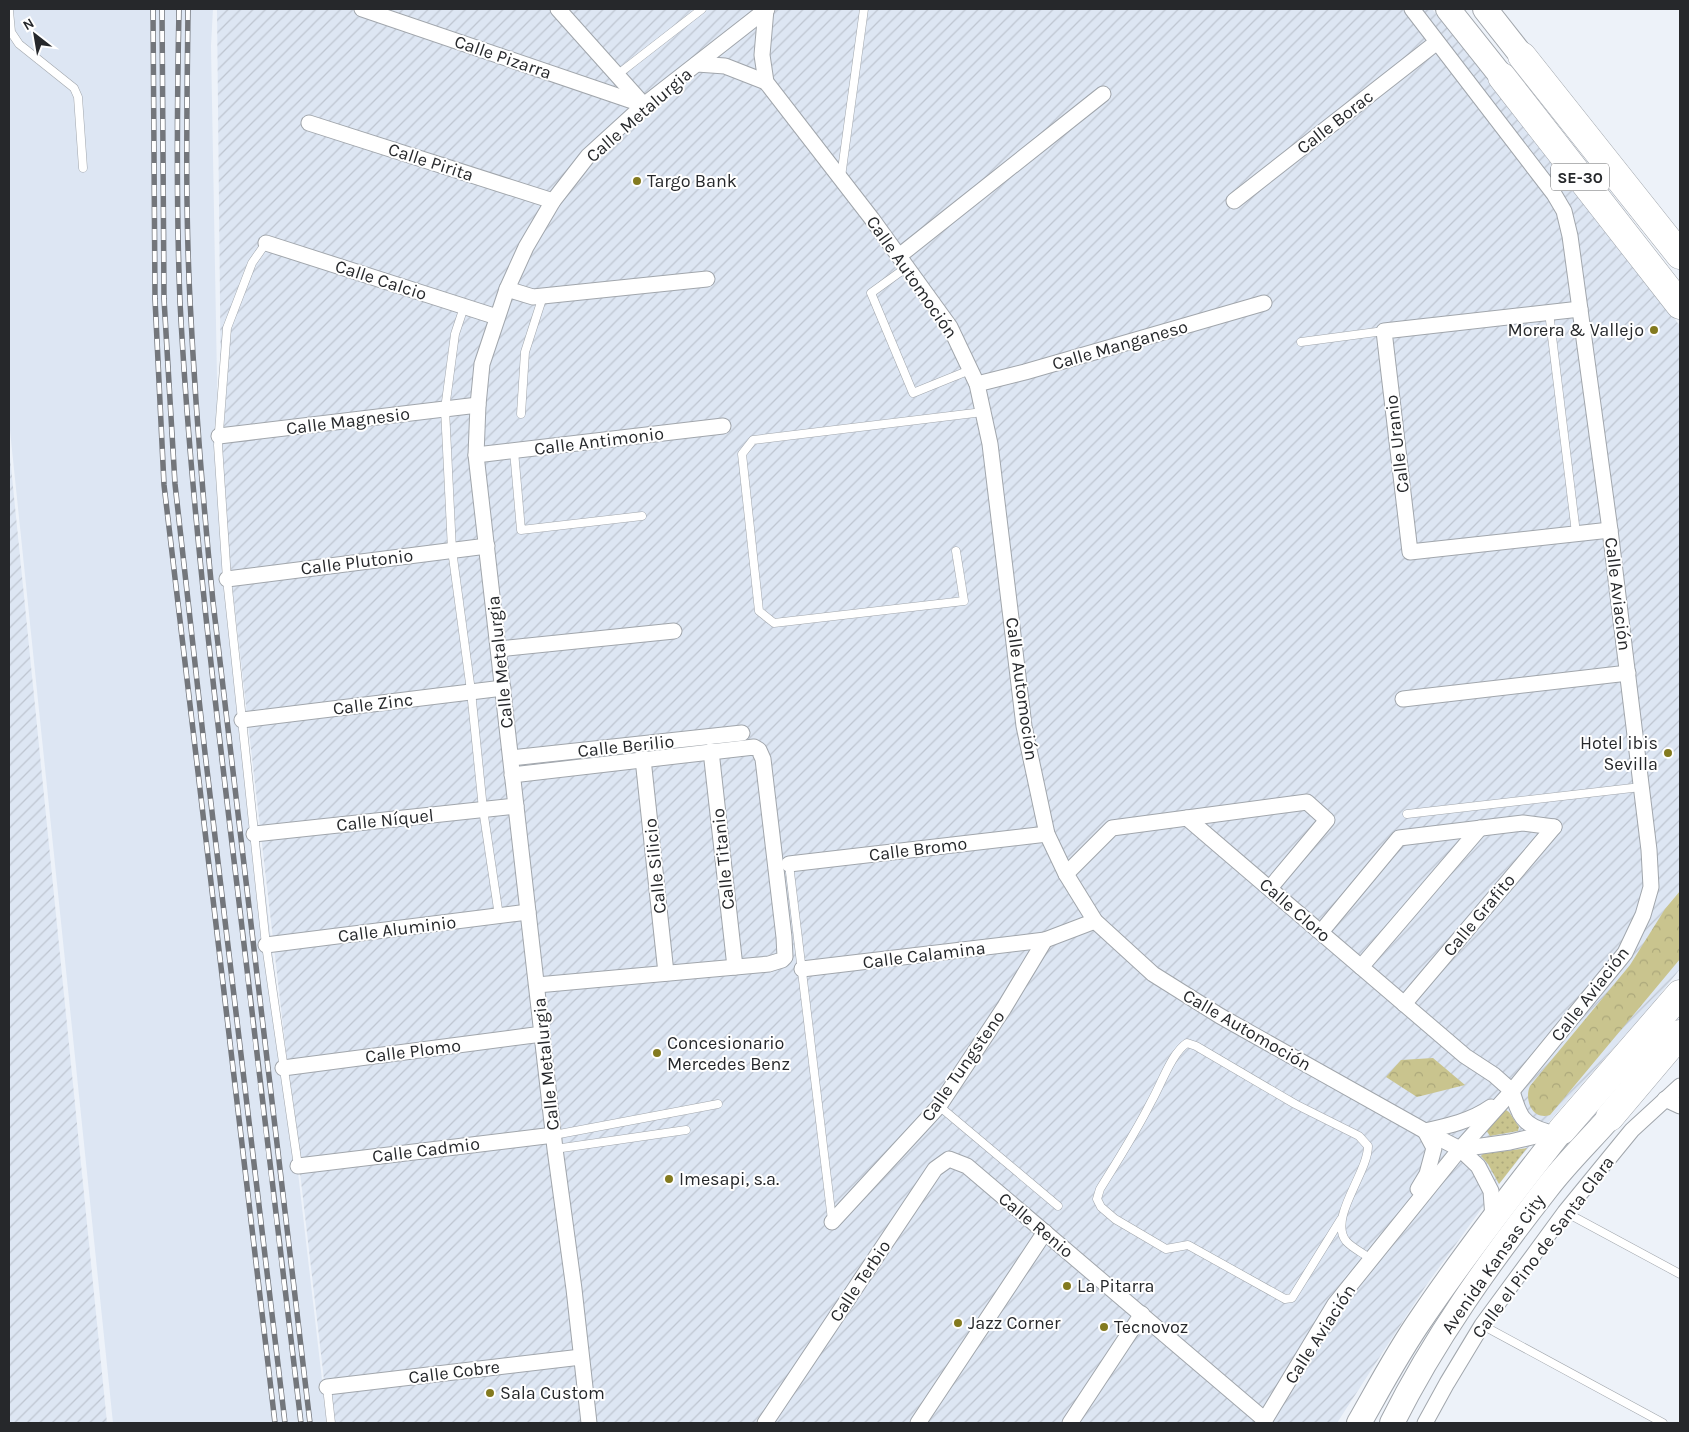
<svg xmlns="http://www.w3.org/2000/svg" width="1689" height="1432" viewBox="0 0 1689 1432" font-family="Karla,sans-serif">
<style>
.built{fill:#dde6f3}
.industrial{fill:url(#industrial-furrows)}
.grass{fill:url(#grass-dots)}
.park{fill:url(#park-crowns)}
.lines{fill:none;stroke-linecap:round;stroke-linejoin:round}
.lane-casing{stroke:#a1a6ac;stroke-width:9}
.street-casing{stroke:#a1a6ac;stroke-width:17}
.primary-casing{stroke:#a1a6ac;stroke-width:26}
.highway-casing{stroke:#a1a6ac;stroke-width:29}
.lane{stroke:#fff;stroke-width:8}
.street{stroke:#fff;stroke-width:15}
.primary{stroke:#fff;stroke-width:24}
.highway{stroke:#fff;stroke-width:28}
.rail-casing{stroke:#73767b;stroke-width:5.5}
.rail{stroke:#fff;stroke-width:4;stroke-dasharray:11;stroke-linecap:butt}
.poi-dot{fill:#837a1f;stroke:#fff;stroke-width:2}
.labels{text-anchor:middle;stroke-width:4;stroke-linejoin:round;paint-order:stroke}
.shield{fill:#fff;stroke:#67686b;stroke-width:1}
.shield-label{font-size:16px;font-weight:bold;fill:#26282b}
.street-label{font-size:18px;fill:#26282b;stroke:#fff}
.poi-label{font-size:18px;fill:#26282b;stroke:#fff;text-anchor:start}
</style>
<defs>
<pattern id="industrial-furrows" width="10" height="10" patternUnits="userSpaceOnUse" patternTransform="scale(1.25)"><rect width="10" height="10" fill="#dde6f3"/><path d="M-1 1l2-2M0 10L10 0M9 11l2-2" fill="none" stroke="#bec5d0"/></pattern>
<pattern id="grass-dots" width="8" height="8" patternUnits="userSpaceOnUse" patternTransform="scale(1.25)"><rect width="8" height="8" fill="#c9c48e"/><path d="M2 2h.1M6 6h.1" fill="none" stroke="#aca87b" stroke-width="1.8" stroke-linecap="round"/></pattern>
<pattern id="park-crowns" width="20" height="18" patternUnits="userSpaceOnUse" patternTransform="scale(1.25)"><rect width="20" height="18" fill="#c9c48e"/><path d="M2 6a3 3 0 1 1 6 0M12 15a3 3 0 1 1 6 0" fill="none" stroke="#aca87b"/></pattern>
</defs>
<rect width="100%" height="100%" fill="#edf2f9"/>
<!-- built -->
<path class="built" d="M9 9H213L211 46 219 490 327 1423H113L9 421Z"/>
<!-- industrial -->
<g class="industrial">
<path d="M217 9H1432L1594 213 1680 326V969L1654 1002 1553 1117 1500 1183 1425 1287 1337 1423H329L222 498Z"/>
<path d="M9 447 107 1423H9Z"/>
</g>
<!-- grass -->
<g class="grass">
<path d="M1506 1110 1509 1112 1519 1127 1518 1131 1490 1136 1486 1130 1502 1111Z"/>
<path d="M1527 1148 1499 1184 1488 1164 1481 1156 1483 1154Z"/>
</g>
<!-- park -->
<g class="park">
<path d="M1680 891V959L1550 1115C1532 1121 1524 1099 1530 1086L1630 965 1665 909Z"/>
<path d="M1433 1058 1465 1085 1417 1097 1386 1077 1401 1060Z"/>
</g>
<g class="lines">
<defs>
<g id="lane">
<path d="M9 11 11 32 19 44 74 88 78 97 83 168"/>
<path d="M617 75 702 9"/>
<path d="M841 177 864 9"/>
<path d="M266 243 252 263 227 328 218 445 227 579 266 945 298 1166"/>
<path d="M907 267 871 293 913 393 970 370"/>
<path d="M464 307 455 334 445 409 452 550 471 691 483 809 499 916"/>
<path d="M1549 312 1576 533"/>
<path d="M1301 342 1384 331"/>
<path d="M521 414 525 352 543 296"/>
<path d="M514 451 521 530 642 516"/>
<path d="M956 551 964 601 774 623 759 611 742 454 753 440 983 412"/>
<path d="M1407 814 1641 787"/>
<path d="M789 864 832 1220"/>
<path d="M939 1106 1058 1206"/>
<path d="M554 1135 718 1104"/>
<path d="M555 1149 686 1130"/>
<path d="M1565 1212 1680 1274"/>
<path d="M1341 1219 1292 1298 1285 1299 1188 1245 1166 1249 1115 1219 1101 1207 1097 1199 1100 1189C1118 1160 1136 1132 1151 1102 1160 1087 1172 1052 1187 1043L1196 1046 1295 1104 1359 1136 1368 1146C1368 1173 1328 1218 1346 1241 1352 1248 1363 1253 1371 1259"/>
<path d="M1482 1325 1663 1423"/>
<path d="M327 1387 331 1423"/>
</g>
<g id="street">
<path d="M362 9 644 105"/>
<path d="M558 9 643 104"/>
<path d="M766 9 762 55 766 82 872 219 950 327 977 384 990 444 1024 726 1047 834 1066 874 1095 921 1153 974 1220 1016 1425 1131 1460 1149 1478 1166 1491 1191 1493 1218"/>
<path d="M697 64 725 66 766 82"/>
<path d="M309 123 553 201"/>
<path d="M1234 201 1437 42"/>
<path d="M266 243 497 317"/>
<path d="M899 256 1103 94"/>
<path d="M507 289 533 297 707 279"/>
<path d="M1580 309 1384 331 1410 552 1610 530"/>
<path d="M977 384 1025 372 1264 303"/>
<path d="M219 436 478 405"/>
<path d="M476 455 723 426"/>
<path d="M227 579 487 546"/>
<path d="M499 649 674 631"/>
<path d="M1403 699 1628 673"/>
<path d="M242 720 503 688"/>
<path d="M711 751 735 967"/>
<path d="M511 758 742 733"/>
<path d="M643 759 666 973"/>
<path d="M512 775 754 747 759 750 763 759 784 937 785 957 782 960 769 964 537 985"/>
<path d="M1187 818 1307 802 1327 820 1270 888"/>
<path d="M254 834 516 806"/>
<path d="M789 864 1047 834"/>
<path d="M1066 874 1112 828 1187 818 1465 1056 1494 1075 1512 1091"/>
<path d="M1321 932 1399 838 1523 823 1554 827"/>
<path d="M266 945 528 912"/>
<path d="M1361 967 1480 828"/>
<path d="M802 969 1045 940"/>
<path d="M1404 1004 1554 827"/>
<path d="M283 1068 542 1034"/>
<path d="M1512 1091C1519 1115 1522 1125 1548 1132"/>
<path d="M1665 1099 1680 1106"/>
<path d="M1460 1149 1510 1142 1562 1130"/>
<path d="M298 1166 554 1135"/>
<path d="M1418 1189 1427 1174 1434 1148 1425 1131C1448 1126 1471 1121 1491 1107"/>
<path d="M832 1222 939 1106 1004 1008 1045 940 1095 921"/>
<path d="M327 1387 581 1357"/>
<path d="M589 1423 574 1289 555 1149 476 455 478 405 482 364 507 289 526 247 553 201 588 156 644 105 767 9"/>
<path d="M765 1423 935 1169 949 1159 967 1166 1265 1420"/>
<path d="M918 1423 1045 1232"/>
<path d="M1070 1423 1142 1314"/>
<path d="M1263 1423 1335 1304 1460 1149 1512 1091 1625 953 1643 915 1651 887 1649 850 1610 530 1570 236 1564 211 1554 194 1412 9"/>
<path d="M1425 1423 1447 1383 1482 1325 1565 1212 1632 1130 1680 1086"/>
</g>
<g id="primary">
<path d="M1448 9 1502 77"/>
<path d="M1485 9 1522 56"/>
<path d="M1359 1423C1379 1388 1398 1352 1421 1319 1465 1254 1513 1192 1562 1130"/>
<path d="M1392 1423C1434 1339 1489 1262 1547 1188 1566 1163 1589 1141 1610 1117"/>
</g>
<g id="highway">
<path d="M1522 56 1680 255"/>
<path d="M1502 77 1680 305"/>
<path d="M1610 1117 1680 1034"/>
<path d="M1562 1130 1680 994"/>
</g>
</defs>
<!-- lane casing -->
<use href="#lane" class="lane-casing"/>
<!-- street casing -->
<use href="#street" class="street-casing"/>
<!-- primary casing -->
<use href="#primary" class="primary-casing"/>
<!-- highway casing -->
<use href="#highway" class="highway-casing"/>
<!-- lane -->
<use href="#lane" class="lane"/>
<!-- street -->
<use href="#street" class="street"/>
<!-- primary -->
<use href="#primary" class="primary"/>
<!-- highway -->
<use href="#highway" class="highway"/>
<defs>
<g id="rail">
<path d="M153 9 155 299 164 485 275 1423"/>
<path d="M162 9 164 299 175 484 205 753 285 1423"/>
<path d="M179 9C177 106 176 204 180 302 190 494 213 686 236 877 257 1059 279 1241 301 1423"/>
<path d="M188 9C187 106 185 203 190 300 195 401 203 501 213 602L310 1423"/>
</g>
</defs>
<!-- rail casing -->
<use href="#rail" class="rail-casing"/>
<!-- rail -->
<use href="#rail" class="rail"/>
</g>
<!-- markers -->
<g class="poi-dot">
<circle cx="637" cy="181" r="5"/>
<circle cx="1654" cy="330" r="5"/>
<circle cx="1668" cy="753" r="5"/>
<circle cx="657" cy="1053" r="5"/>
<circle cx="669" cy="1179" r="5"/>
<circle cx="1067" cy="1286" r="5"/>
<circle cx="958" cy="1323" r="5"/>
<circle cx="1104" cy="1327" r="5"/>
<circle cx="490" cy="1393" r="5"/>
</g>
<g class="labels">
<!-- shield labels -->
<rect class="shield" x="1551" y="163.5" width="58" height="27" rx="4"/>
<g class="shield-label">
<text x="1580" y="183">SE-30</text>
</g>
<!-- street labels -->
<g class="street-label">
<text transform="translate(503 57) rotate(19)" y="6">Calle Pizarra</text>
<text transform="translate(639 115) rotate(-41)" y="6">Calle Metalurgia</text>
<text transform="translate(1335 122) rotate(-38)" y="6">Calle Borac</text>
<text transform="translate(431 162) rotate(18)" y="6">Calle Pirita</text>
<text transform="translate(912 277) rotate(55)" y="6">Calle Automoción</text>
<text transform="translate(381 280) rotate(18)" y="6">Calle Calcio</text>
<text transform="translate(1120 345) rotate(-16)" y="6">Calle Manganeso</text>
<text transform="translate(348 421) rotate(-7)" y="6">Calle Magnesio</text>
<text transform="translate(599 441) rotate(-7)" y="6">Calle Antimonio</text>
<text transform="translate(1397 444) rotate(-97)" y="6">Calle Uranio</text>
<text transform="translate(357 562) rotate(-7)" y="6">Calle Plutonio</text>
<text transform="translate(1618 594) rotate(83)" y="6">Calle Aviación</text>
<text transform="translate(500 662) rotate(-96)" y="6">Calle Metalurgia</text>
<text transform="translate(1022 689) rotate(82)" y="6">Calle Automoción</text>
<text transform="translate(373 704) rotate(-7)" y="6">Calle Zinc</text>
<text transform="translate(626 746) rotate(-6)" y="6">Calle Berilio</text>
<text transform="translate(385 820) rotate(-6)" y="6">Calle Níquel</text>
<text transform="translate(918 849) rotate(-7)" y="6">Calle Bromo</text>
<text transform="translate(723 859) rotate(-96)" y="6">Calle Titanio</text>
<text transform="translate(655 866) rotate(-96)" y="6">Calle Silicio</text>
<text transform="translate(1295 910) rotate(41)" y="6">Calle Cloro</text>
<text transform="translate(1479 915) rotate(-50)" y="6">Calle Grafito</text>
<text transform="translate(397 929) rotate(-7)" y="6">Calle Aluminio</text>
<text transform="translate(924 955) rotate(-7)" y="6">Calle Calamina</text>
<text transform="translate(1590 994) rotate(-52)" y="6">Calle Aviación</text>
<text transform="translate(1247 1030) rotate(30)" y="6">Calle Automoción</text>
<text transform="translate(413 1051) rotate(-7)" y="6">Calle Plomo</text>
<text transform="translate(546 1064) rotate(-96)" y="6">Calle Metalurgia</text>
<text transform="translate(963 1066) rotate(-55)" y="6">Calle Tungsteno</text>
<text transform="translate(426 1150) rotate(-7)" y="6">Calle Cadmio</text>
<text transform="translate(1036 1225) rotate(40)" y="6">Calle Renio</text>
<text transform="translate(1543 1247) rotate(-53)" y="6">Calle el Pino de Santa Clara</text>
<text transform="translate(1493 1264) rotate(-55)" y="6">Avenida Kansas City</text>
<text transform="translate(860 1281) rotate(-56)" y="6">Calle Terbio</text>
<text transform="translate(1320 1334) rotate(-57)" y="6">Calle Aviación</text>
<text transform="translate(454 1372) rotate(-7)" y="6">Calle Cobre</text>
</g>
<!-- poi labels -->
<g class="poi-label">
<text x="647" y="187">Targo Bank</text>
<text x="1644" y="336" text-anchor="end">Morera &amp; Vallejo</text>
<text x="1658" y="749" text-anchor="end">Hotel ibis<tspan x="1658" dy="21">Sevilla</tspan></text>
<text x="667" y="1049">Concesionario<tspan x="667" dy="21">Mercedes Benz</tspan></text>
<text x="679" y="1185">Imesapi, s.a.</text>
<text x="1077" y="1292">La Pitarra</text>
<text x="968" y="1329">Jazz Corner</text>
<text x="1114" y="1333">Tecnovoz</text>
<text x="500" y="1399">Sala Custom</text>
</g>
</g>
<!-- border -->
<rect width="1689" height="1432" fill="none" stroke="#26282b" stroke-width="20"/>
<!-- north arrow -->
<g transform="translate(35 35) rotate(329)" stroke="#ffffff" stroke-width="4" paint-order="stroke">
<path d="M0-4L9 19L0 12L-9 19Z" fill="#26282b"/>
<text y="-8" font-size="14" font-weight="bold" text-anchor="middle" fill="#26282b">N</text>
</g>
</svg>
